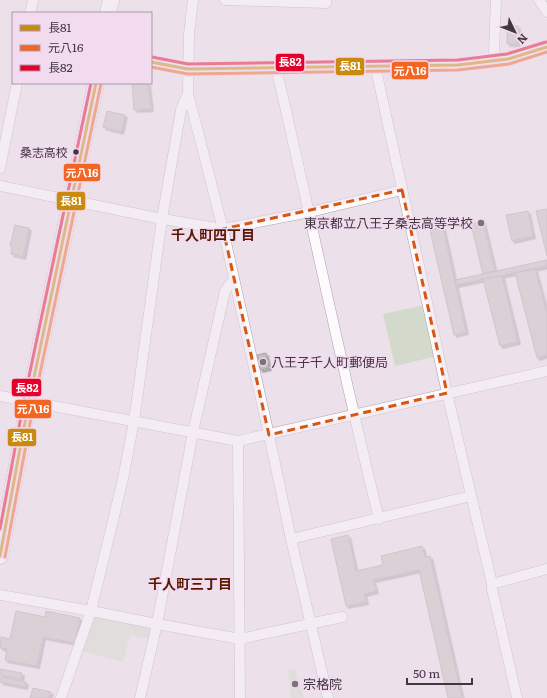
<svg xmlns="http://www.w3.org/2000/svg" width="547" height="698" viewBox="0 0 547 698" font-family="Literata,'Noto Sans JP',serif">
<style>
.green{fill:#d3dacb}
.building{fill:#c5bcbd;stroke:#aca4a4;filter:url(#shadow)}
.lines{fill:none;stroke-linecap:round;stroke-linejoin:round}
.minor-casing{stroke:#aca3ab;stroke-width:11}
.tertiary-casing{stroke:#aca3ab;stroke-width:13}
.trunk-casing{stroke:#aca3ab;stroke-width:17}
.minor{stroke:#fcfafc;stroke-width:10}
.tertiary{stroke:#fcfafc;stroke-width:12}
.trunk{stroke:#fcfafc;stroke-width:16}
.bus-1-casing{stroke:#f2daef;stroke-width:6}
.bus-2-casing{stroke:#f2daef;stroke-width:6}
.bus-3-casing{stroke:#f2daef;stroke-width:6}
.bus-1{stroke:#c98a10;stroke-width:3}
.bus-2{stroke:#f26522;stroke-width:3}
.bus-3{stroke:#e4002b;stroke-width:3}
.marked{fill:none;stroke:#d75611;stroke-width:3;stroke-dasharray:8 5;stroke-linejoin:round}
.bus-dot{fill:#40373f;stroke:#f2daef;stroke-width:1.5}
.poi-dot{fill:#7c727b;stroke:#f2daef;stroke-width:1.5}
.labels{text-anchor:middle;stroke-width:3;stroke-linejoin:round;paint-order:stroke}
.bus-label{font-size:12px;fill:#40373f;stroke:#f2daef;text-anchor:end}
.poi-label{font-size:13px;fill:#40373f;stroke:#f2daef;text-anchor:start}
.neighbourhood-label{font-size:14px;font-weight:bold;fill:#591900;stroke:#f2daef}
.line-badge{stroke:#f2daef;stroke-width:1.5}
.badge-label{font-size:11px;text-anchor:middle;font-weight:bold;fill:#fff}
</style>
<defs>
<filter id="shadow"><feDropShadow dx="2.5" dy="2.5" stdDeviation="0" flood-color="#0004"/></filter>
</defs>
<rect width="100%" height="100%" fill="#ece0eb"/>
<!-- green -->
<g class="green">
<path d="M425 305 437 356 395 366 383 314Z"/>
<path d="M94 614 146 625 151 631 149 639 130 635 123 662 81 651Z"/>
<path d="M295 669 304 698H291L288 670Z"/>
</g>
<!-- building -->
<g class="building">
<path d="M507 26H518L517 44H507Z"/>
<path d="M132 83H148L151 109 134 110Z"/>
<path d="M107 111 125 115 121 132 103 127Z"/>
<path d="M547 209V256L536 211Z"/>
<path d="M528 211 533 236 512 241 506 215Z"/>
<path d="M483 221 495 271 483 274 471 224Z"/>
<path d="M15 225 29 228 23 257 11 254 12 247 10 246Z"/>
<path d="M443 227 466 332 454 335 430 230Z"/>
<path d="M547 260V266L456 285 455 280Z"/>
<path d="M535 269 547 313V355L537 358 515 273Z"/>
<path d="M502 276 518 342 500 346 483 279Z"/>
<path d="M266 353 269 368 260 370 257 355Z"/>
<path d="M348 535 356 571 383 565 381 556 422 546 425 557 430 556 462 698H448L419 570 373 580 376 591 364 594 366 602 346 606 331 539Z"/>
<path d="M16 611 45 617 46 611 80 618 75 643 43 637 37 666 5 660 7 649 0 648 1 637 10 639Z"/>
<path d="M0 669 22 673 21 679 0 675Z"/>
<path d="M0 677 26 682 25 687 0 682Z"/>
<path d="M33 688 51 692 49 698H30Z"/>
</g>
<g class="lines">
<defs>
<g id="minor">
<path d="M193 0 189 34 188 93 223 229 269 435 291 539 328 698"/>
<path d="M225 0 326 3V0"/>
<path d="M539 0 547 12"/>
<path d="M30 13 33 0"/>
<path d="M495 61 494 52 496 0"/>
<path d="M375 65 447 393 492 584V589L517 698"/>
<path d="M276 67C311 218 342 369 379 519"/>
<path d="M0 168 17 83"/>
<path d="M0 186 162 219 223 229 310 212 402 190"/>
<path d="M0 396 238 441 547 371"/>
<path d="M238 441 240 698"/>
<path d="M291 539 471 496"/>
<path d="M492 584 547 569"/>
<path d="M0 595 91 611 157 624 240 639 342 617"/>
<path d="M61 698 91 611 123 479 134 421 162 219 181 110 188 93"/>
<path d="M140 698 157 624 193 432 225 291 234 279"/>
</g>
<path id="tertiary" d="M151 62 188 69 458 65 508 59 547 47"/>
<g id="trunk">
<path d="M108 13 111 0"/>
<path d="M0 556 29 401 96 83"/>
</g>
</defs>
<!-- minor casing -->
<use href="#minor" class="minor-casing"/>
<!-- tertiary casing -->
<use href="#tertiary" class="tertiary-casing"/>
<!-- trunk casing -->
<use href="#trunk" class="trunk-casing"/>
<!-- minor -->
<use href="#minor" class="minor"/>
<!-- tertiary -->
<use href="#tertiary" class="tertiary"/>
<!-- trunk -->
<use href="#trunk" class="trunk"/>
<defs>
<g id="bus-1">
<path d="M151 62 188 69 458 65 508 59 547 47"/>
<path d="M0 556 29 401 96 83"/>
</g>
<g id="bus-2">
<path d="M151 67 188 74 458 70 509 64 547 52"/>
<path d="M5 557 34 402 101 84"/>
</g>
<g id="bus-3">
<path d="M152 57 188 64 458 60 507 54 546 42"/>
<path d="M0 529 24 400 91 83"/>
</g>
</defs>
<!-- bus-1 casing -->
<use href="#bus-1" class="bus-1-casing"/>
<!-- bus-2 casing -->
<use href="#bus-2" class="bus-2-casing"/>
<!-- bus-3 casing -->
<use href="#bus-3" class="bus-3-casing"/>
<!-- bus-1 -->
<use href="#bus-1" class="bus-1"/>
<!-- bus-2 -->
<use href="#bus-2" class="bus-2"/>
<!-- bus-3 -->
<use href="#bus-3" class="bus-3"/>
</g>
<!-- marked area -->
<path d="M0 0H547V698H0ZM402 190 447 393 269 435 223 229Z" fill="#ece0eb" fill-opacity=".55" fill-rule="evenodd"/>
<path class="marked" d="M402 190 447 393 269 435 223 229Z"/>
<!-- markers -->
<circle class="bus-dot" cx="76" cy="152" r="3.5"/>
<g class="poi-dot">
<circle cx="481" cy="223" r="4"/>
<circle cx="263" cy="362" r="4"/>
<circle cx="295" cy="684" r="4"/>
</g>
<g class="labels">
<!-- bus labels -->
<g class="bus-label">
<text x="68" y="157">桑志高校</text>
</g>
<!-- poi labels -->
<g class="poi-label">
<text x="473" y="228" text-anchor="end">東京都立八王子桑志高等学校</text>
<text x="271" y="367">八王子千人町郵便局</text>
<text x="303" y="689">宗格院</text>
</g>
<!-- neighbourhood labels -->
<g class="neighbourhood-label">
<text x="213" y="240">千人町四丁目</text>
<text x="190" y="589">千人町三丁目</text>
</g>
</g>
<g class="line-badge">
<rect x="275" y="53" width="30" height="19" rx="4" fill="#e4002b"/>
<rect x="335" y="57" width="30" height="19" rx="4" fill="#c98a10"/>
<rect x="391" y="61" width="38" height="19" rx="4" fill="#f26522"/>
<rect x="63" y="163" width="38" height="19" rx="4" fill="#f26522"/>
<rect x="56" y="191" width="30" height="20" rx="4" fill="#c98a10"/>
<rect x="11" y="378" width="31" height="19" rx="4" fill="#e4002b"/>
<rect x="14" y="399" width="38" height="20" rx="4" fill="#f26522"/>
<rect x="7" y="428" width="30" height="19" rx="4" fill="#c98a10"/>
</g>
<g class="badge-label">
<text x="290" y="66">長82</text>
<text x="350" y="70">長81</text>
<text x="410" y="75">元八16</text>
<text x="82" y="177">元八16</text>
<text x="71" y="205">長81</text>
<text x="27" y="392">長82</text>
<text x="33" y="413">元八16</text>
<text x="22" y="441">長81</text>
</g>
<!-- legend -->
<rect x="12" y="12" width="140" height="72" fill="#f2daef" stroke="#ab99a9"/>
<rect x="20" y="25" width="20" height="6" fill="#c98a10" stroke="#ab99a9"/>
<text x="48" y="32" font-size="12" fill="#40373f">長81</text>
<rect x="20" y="45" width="20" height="6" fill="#f26522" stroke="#ab99a9"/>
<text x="48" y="52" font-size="12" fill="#40373f">元八16</text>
<rect x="20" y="65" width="20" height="6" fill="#e4002b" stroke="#ab99a9"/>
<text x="48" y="72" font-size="12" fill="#40373f">長82</text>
<!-- north arrow -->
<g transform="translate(515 32) rotate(133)" stroke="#f2daef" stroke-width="3" paint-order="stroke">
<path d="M0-3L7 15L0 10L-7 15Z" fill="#40373f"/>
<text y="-6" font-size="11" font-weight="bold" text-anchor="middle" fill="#40373f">N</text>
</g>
<!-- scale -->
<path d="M407 678v6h65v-6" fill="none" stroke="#40373f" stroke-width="2"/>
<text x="413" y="678" font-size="12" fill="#40373f" stroke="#f2daef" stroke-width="3" paint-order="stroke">50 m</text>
</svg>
